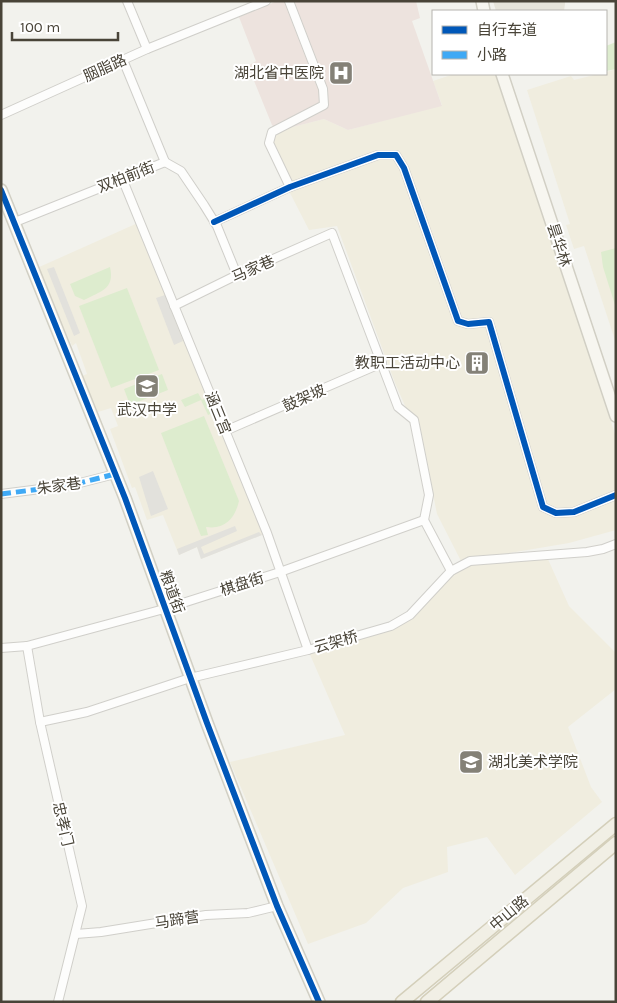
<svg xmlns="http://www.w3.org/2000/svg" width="617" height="1003" viewBox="0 0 617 1003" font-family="Karla,'Noto Sans SC',sans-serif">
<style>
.residential{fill:#e6e4da}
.education{fill:#f0eddf}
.medical{fill:#ede3de}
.green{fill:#ddecce}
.parking{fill:#e2e1dc}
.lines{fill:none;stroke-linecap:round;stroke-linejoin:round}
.street-casing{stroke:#d0cfca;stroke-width:10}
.secondary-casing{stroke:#d1cfc4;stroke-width:14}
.primary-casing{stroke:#d4cfba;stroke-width:15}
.street{stroke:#fdfdfc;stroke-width:8}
.secondary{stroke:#f7f6f0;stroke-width:11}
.primary{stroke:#f1efe5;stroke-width:12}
.quiet{stroke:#3fa9f5;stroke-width:5;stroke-dasharray:10 5;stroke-linecap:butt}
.cycleway-casing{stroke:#fff;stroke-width:9}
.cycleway{stroke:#0057b8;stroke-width:6}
.labels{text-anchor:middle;stroke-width:4;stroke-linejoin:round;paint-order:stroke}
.street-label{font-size:15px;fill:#494438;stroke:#fff}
.poi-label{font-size:15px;fill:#494438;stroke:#fff;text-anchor:end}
</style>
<rect width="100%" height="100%" fill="#f2f2ed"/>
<!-- residential -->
<path class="residential" d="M493 1H565V4L564 11H496Z"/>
<!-- education -->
<g class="education">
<path d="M616 69V343L584 246 574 249 566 225 570 224 527 90 571 76 574 80 598 74H606V72Z"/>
<path d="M454 74H496L616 437V530L569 543 461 561 437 514 424 449 395 383 337 226 309 230 270 154 277 131 324 119 348 130 442 105 433 81Z"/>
<path d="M140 222 267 533 201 559 197 547 179 555 163 515 147 520 135 487 132 488 110 429 118 426 111 408 98 412 82 376 87 374 76 343 72 346 37 268Z"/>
<path d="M547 557 569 606 616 653V689L568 727 591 787 602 802 515 875 487 837 447 847 448 872 403 888 366 923 308 944 230 762 345 735 308 650 391 626 410 615 451 571 470 561Z"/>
</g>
<!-- medical -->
<path class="medical" d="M277 1H416L420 18 412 21 442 106 348 130 324 119 277 131 272 125 248 66 256 61 239 17Z"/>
<!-- green -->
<g class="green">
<path d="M616 42V69L606 71V46Z"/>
<path d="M616 248V308L603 267 601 252Z"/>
<path d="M110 267C115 289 101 291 84 300L75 296 70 284Z"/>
<path d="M127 288 159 370 111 388 79 306Z"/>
<path d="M162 374 168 390 130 405 124 389Z"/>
<path d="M198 393 202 400 210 395 217 411 208 415 201 400 185 407 181 400Z"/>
<path d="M204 416 239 501C235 518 225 530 206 527L208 535 201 536 161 433Z"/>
</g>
<!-- parking -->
<g class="parking">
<path d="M54 267 80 333 74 336 47 269Z"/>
<path d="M165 295 183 341 174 345 156 298Z"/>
<path d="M153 471 168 509 151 516 139 477Z"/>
<path d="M235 526 237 531 201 547 204 554 259 532 262 535 201 559 197 547 179 555 177 549Z"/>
</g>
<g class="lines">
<defs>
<g id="street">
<path d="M127 1 147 49"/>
<path d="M289 1 323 89 324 105 272 132 269 143 290 187"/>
<path d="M123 60 165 162"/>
<path d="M1 115 147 49 266 1"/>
<path d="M165 162 181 171 204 205 217 226 237 275"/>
<path d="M122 178 267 533 308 650"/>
<path d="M15 222 165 162"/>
<path d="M214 222 290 187 378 155H396L404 168 458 321 468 324 489 322 543 507 556 513 574 512 616 495"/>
<path d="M174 306 237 275 332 233 398 407 414 420 429 495 424 520"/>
<path d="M225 431 382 363"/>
<path d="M1 494 72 485 115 474"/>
<path d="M27 646 40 722 82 906 58 1002"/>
<path d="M1 648 27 646 164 609 280 572 424 520 451 571"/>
<path d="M40 722 87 712 190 678 308 650 391 626 410 615 451 571 470 561 587 552 603 549 616 544"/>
<path d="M76 934 101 932 206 915 248 913 277 906"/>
</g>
<g id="secondary">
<path d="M482 1 484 11"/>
<path d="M502 74 616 416"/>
<path d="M1 190 125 498 207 723 277 906 319 1002"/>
</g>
<g id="primary">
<path d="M402 1002 616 824"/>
<path d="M427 1002 616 843"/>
</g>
</defs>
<!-- street casing -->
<use href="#street" class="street-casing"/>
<!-- secondary casing -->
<use href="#secondary" class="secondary-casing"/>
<!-- primary casing -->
<use href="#primary" class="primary-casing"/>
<!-- street -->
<use href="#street" class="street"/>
<!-- secondary -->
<use href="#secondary" class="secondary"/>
<!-- primary -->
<use href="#primary" class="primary"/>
<!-- quiet -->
<path class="quiet" d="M1 494 72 485 115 474"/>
<defs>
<g id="cycleway">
<path d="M1 190 125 498 207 723 277 906 319 1002"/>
<path d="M214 222 290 187 378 155H396L404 168 458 321 468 324 489 322 543 507 556 513 574 512 616 495"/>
</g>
</defs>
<!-- cycleway casing -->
<use href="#cycleway" class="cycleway-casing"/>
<!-- cycleway -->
<use href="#cycleway" class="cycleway"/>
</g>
<!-- icons -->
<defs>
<symbol id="hospital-square" viewBox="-11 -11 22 22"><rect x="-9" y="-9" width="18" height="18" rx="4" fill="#848177" stroke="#fff"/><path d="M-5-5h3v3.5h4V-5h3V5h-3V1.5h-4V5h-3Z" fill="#fff"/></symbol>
<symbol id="building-square" viewBox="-11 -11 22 22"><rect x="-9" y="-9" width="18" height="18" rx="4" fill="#848177" stroke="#fff"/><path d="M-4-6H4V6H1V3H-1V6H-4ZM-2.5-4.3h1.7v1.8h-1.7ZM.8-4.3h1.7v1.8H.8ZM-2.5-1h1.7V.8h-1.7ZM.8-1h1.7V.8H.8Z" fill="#fff"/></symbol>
<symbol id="school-square" viewBox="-11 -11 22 22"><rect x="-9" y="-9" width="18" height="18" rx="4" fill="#848177" stroke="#fff"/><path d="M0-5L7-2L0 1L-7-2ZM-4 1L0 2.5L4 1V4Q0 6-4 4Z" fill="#fff"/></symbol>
<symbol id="university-square" viewBox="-11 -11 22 22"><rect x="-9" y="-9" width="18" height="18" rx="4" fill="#848177" stroke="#fff"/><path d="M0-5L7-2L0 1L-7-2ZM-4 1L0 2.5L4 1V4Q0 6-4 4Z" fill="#fff"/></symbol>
</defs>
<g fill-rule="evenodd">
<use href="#hospital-square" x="327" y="59" width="28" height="28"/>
<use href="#building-square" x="463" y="349" width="28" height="28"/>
<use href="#school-square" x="133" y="372" width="28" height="28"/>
<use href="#university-square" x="457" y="748" width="28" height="28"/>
</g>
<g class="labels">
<!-- street labels -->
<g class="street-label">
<text transform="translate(105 68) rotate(-24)" y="5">胭脂路</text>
<text transform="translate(126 177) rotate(-21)" y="5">双柏前街</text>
<text transform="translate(559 245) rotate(72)" y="5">昙华林</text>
<text transform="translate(253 269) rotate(-24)" y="5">马家巷</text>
<text transform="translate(304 398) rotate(-24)" y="5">鼓架坡</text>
<text transform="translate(218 413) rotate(68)" y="5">涵三宫</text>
<text transform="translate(59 486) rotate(-8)" y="5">朱家巷</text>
<text transform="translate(242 584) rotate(-18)" y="5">棋盘街</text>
<text transform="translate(172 592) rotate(70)" y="5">粮道街</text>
<text transform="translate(336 642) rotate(-16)" y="5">云架桥</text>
<text transform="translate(63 824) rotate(77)" y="5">忠孝门</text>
<text transform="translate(509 913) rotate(-40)" y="5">中山路</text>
<text transform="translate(177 920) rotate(-9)" y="5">马蹄营</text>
</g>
<!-- poi labels -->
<g class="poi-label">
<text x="324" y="78">湖北省中医院</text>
<text x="460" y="368">教职工活动中心</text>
<text x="147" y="415" text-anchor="middle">武汉中学</text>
<text x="488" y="767" text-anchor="start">湖北美术学院</text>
</g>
</g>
<!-- border -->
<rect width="617" height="1003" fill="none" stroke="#494438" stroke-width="5"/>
<!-- legend -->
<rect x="432" y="10" width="175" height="65" fill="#ffffff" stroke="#b6b4af"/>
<rect x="442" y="26" width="25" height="8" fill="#0057b8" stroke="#b6b4af"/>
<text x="477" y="35" font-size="15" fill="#494438">自行车道</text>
<rect x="442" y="51" width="25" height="8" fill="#3fa9f5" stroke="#b6b4af"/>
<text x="477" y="60" font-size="15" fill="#494438">小路</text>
<!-- scale -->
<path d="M12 32v8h106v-8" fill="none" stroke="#494438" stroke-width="2.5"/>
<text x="20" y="32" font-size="15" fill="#494438" stroke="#ffffff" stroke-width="4" paint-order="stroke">100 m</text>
</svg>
